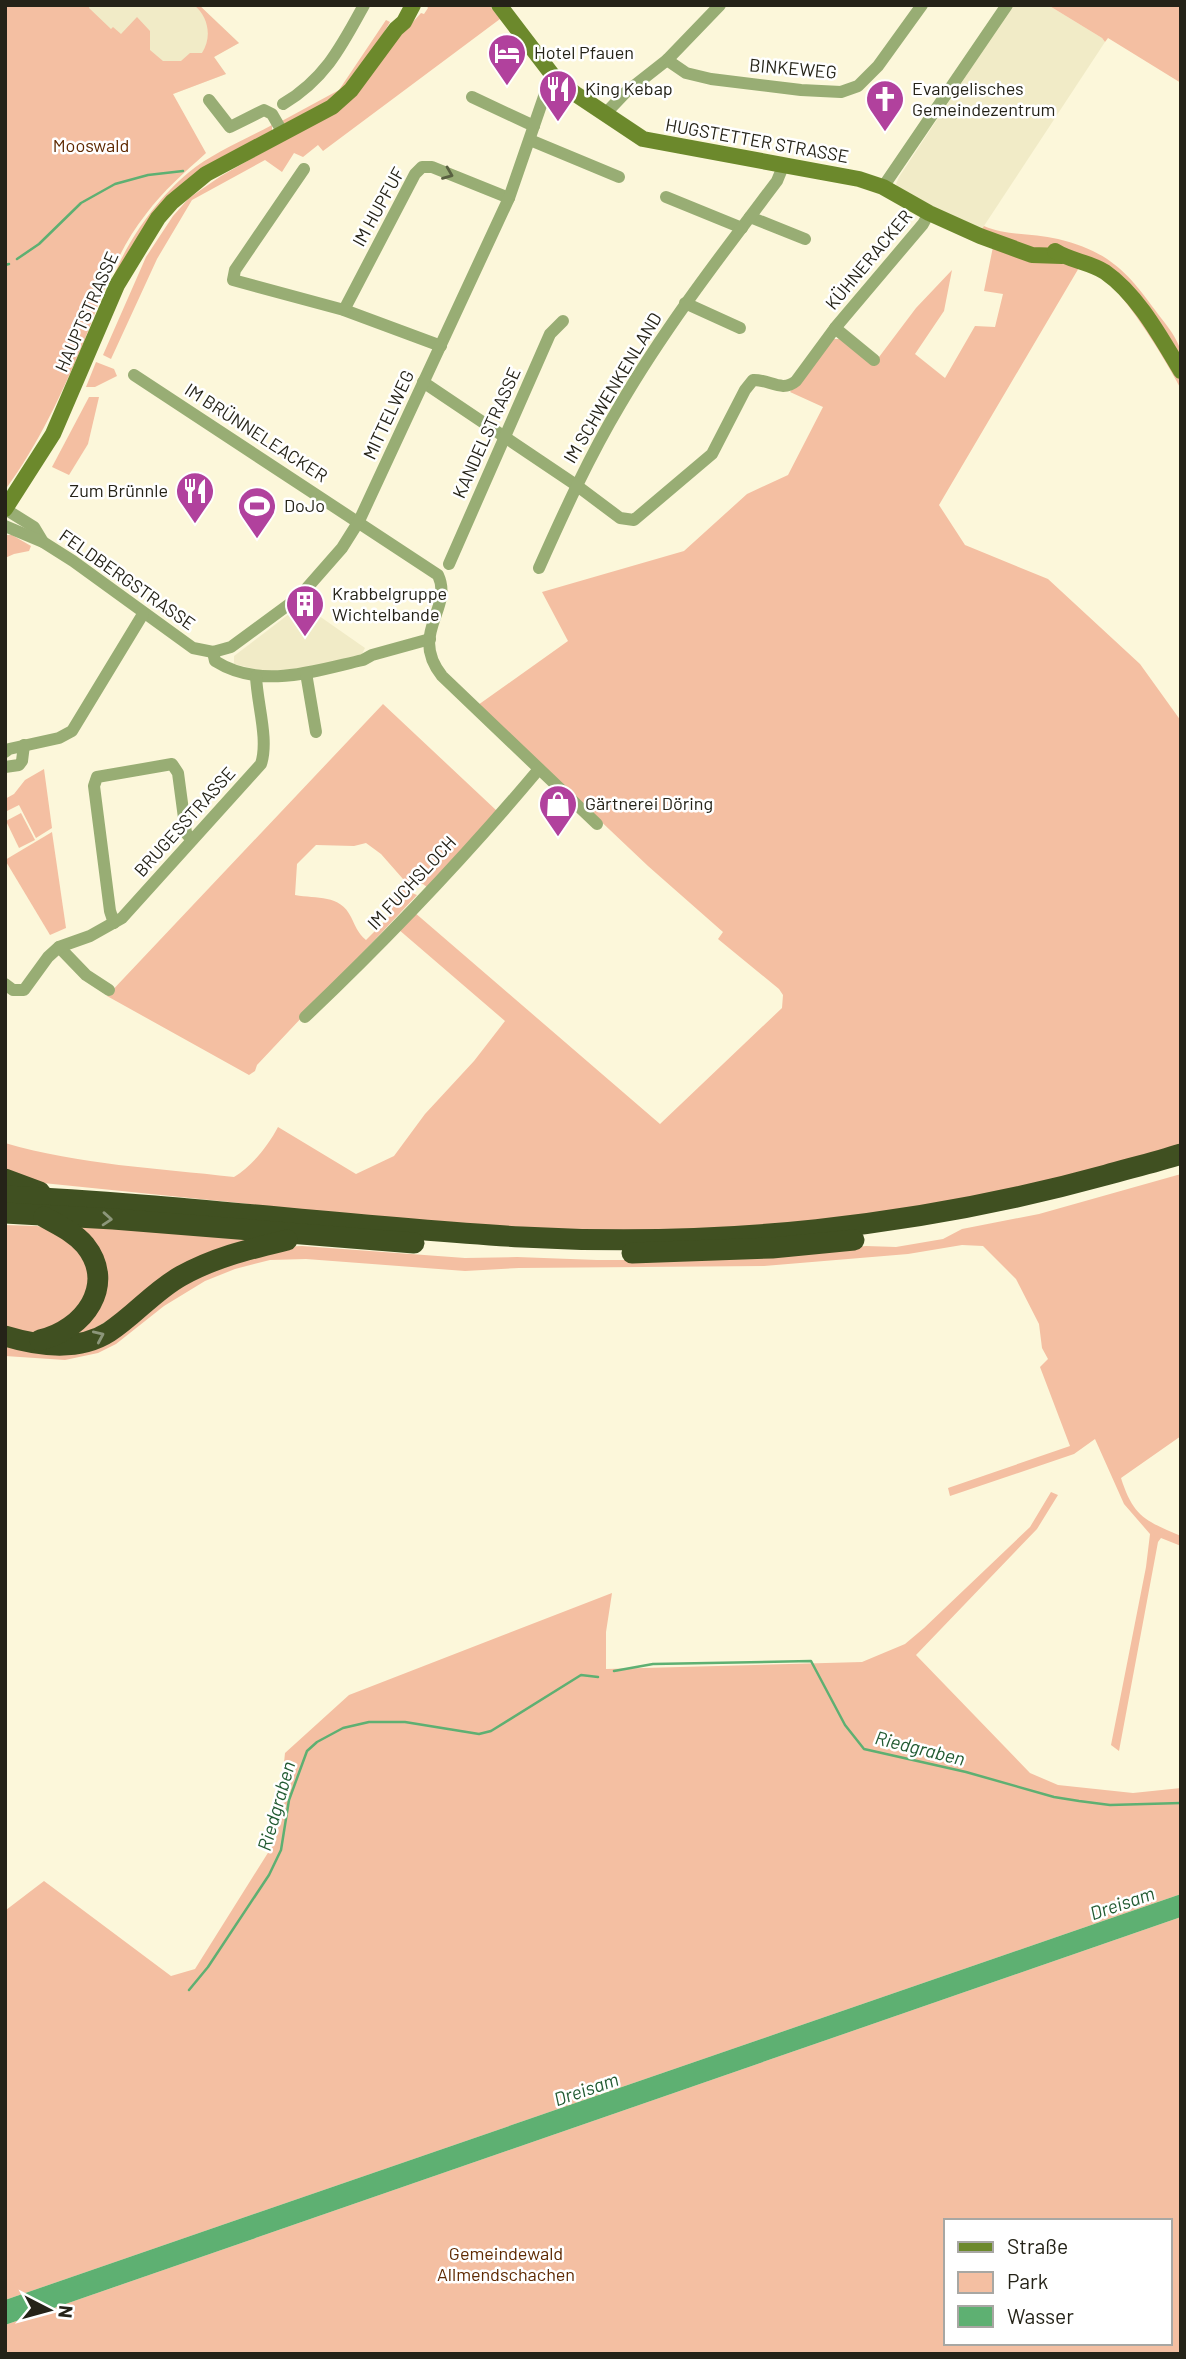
<svg xmlns="http://www.w3.org/2000/svg" width="1186" height="2359" viewBox="0 0 1186 2359" font-family="Barlow,sans-serif">
<style>
.built{fill:#f1ebc7}
.green{fill:#f4bfa2;fill-rule:evenodd}
.water{fill:#5eb072}
.lines{fill:none;stroke-linecap:round;stroke-linejoin:round}
.stream{stroke:#5eb072;stroke-width:2.5}
.street{stroke:#98ad74;stroke-width:12}
.secondary{stroke:#6c892c;stroke-width:16}
.highway{stroke:#405021;stroke-width:21}
.oneway{stroke:#596141}
.oneway2{stroke:#8c967a}
.labels{text-anchor:middle;stroke-width:5;stroke-linejoin:round;paint-order:stroke}
.poi-label{font-size:18px;fill:#252318;stroke:#fff;text-anchor:start}
.street-label{font-size:18px;fill:#252318;stroke:#fff}
.park-label{font-size:18px;fill:#5e2901;stroke:#fff}
.water-label{font-size:19px;font-style:italic;fill:#215a31;stroke:#fff}
</style>
<rect width="100%" height="100%" fill="#fcf7da"/>
<!-- built -->
<g class="built">
<path d="M54 5H199L239 43 214 57 226 74 173 94Z"/>
<path d="M1013 5H1048L1102 38 1105 42 980 232 899 189 896 184 899 177Z"/>
<path d="M302 604 365 648 361 656 302 670 271 673 234 664V656Z"/>
</g>
<!-- green -->
<g class="green">
<path d="M5 5H90L89 8 111 29 113 27 121 34 137 17 150 31V50L163 61H181L190 53H202C212 38 209 17 194 5H199L239 43 214 57 226 74 173 94 206 153C185 172 163 191 146 214 117 250 102 296 85 339 63 391 39 444 5 490Z"/>
<path d="M426 5H489L500 19 323 151 318 145 303 157 294 153 282 172 265 160 192 200 157 259 111 359 103 355 146 257 173 216 189 198 221 176 305 128 404 27 412 23 421 13 424 14 428 8Z"/>
<path d="M1048 5H1181V83L1108 38 1105 42 1102 38Z"/>
<path d="M386 20 390 22C374 50 355 83 329 102 316 111 298 117 284 124L280 122 339 90Z"/>
<path d="M272 125V133L201 171 113 278C127 241 157 199 188 173 212 153 244 140 272 125Z"/>
<path d="M984 226C1007 236 1033 233 1058 239 1107 251 1126 270 1155 310 1163 321 1174 333 1179 346 1184 357 1181 376 1181 389 1167 362 1124 291 1100 276 1094 272 1087 269 1080 266L939 505 965 545 1048 579 1140 664 1181 721V1148L965 1202 749 1229 540 1231 274 1210 249 1204 43 1183 5 1174V1143C81 1165 156 1168 234 1177 252 1166 268 1146 278 1127L356 1174 394 1156 425 1114 474 1061 505 1021 398 929 414 912 660 1124 782 1008 783 995 779 989 718 939 723 932 648 866 478 705 568 641 542 592 684 551 747 494 788 475 823 407 790 392 833 339H841L873 365 916 308 952 270 944 311 915 354 945 378 975 326 995 327 1003 294 984 291 995 237 980 232Z"/>
<path d="M96 362 114 369 117 376 95 387H86Z"/>
<path d="M89 397H99L88 444 69 475 52 467Z"/>
<path d="M5 535H12L31 546 29 551 14 554 5 558Z"/>
<path d="M383 704 497 811 428 888 423 884 409 883 403 879 381 854 366 843 354 846 316 845 297 864 295 895C317 899 340 894 351 917 356 927 357 932 366 940L393 913 391 907 401 889 417 895 257 1065 255 1071 249 1075 107 996Z"/>
<path d="M44 769 52 828 36 838 19 805 7 811 5 799 14 794 25 780Z"/>
<path d="M21 813 35 840 19 848 6 821Z"/>
<path d="M52 832 66 928 50 935 5 860Z"/>
<path d="M1181 1174V1436L1121 1478C1133 1516 1145 1521 1181 1536V1546L1161 1538 1158 1542 1119 1751 1111 1745 1146 1567 1150 1534 1124 1504 1095 1439 1074 1454 950 1496 948 1488 1070 1446 1040 1367 1048 1359 1042 1348 1039 1324 1016 1279 983 1246 962 1245 908 1254 764 1266 519 1268 465 1271 306 1259 270 1260 235 1269 205 1281 164 1306 116 1344 98 1353 65 1360 5 1356V1341L69 1348 179 1281 279 1247 302 1246 465 1258 517 1257 597 1260H673L795 1254 866 1246 896 1247 943 1239 962 1229 1039 1214Z"/>
<path d="M59 1222 267 1240 135 1305 74 1340 100 1284Z"/>
<path d="M5 1225 37 1226 58 1231 87 1260 90 1285 67 1325 28 1335 5 1328Z"/>
<path d="M1051 1492 1058 1495 1037 1529 916 1655 1030 1773 1058 1785 1133 1793 1181 1788V1894L5 2300 6 1910 44 1881 171 1976 195 1969 276 1840 285 1753 349 1695 612 1593 606 1632V1669L862 1662 905 1644 924 1628 1030 1527Z"/>
<path d="M1181 1917V2354H5V2325ZM946 2221H1170V2343H946Z"/>
</g>
<!-- water -->
<path class="water" d="M1181 1894V1917L5 2325V2300Z"/>
<g class="lines">
<!-- stream -->
<g class="stream">
<path d="M17 259 39 244 81 203 115 184 148 175 183 171"/>
<path d="M5 265 9 264"/>
<path d="M614 1671 653 1664 811 1661 845 1725 864 1749 966 1772 1054 1797 1079 1801 1110 1805 1181 1803"/>
<path d="M189 1990 208 1967 269 1875 281 1850 289 1800 307 1751 317 1742 343 1728 369 1722H405L479 1734 491 1731 581 1675 598 1677"/>
</g>
<!-- street -->
<g class="street">
<path d="M667 60 686 73 711 79 801 90 841 92 858 86 878 66 922 5"/>
<path d="M472 97 534 126"/>
<path d="M209 100 230 127 264 110 272 114 283 133"/>
<path d="M283 104C325 79 341 47 364 5"/>
<path d="M605 114 625 93 667 60 720 5"/>
<path d="M530 140 619 177"/>
<path d="M304 169 235 270 233 280 344 310 441 346"/>
<path d="M883 187 1007 5"/>
<path d="M666 197 742 228"/>
<path d="M750 217 805 239"/>
<path d="M685 303 740 328"/>
<path d="M344 310 415 174 422 167H432L509 198"/>
<path d="M835 328 874 360"/>
<path d="M134 375 438 575C454 609 408 633 442 676L597 824"/>
<path d="M423 382 576 485 620 518 634 520 712 454 745 390 753 380C769 379 782 393 796 381L835 328 923 224 929 213"/>
<path d="M5 509 34 527 43 542"/>
<path d="M5 526 43 542 73 561 193 648 213 652 231 647 299 597 342 548 359 521 509 198 548 85 554 77"/>
<path d="M449 564 550 334 563 321"/>
<path d="M539 568C564 512 589 457 620 405 666 326 722 254 777 181L784 164"/>
<path d="M213 652 215 661C261 690 314 671 363 660L372 655 430 639"/>
<path d="M306 673 316 732"/>
<path d="M5 752 9 749 59 738 72 731 143 614"/>
<path d="M5 767 19 765 22 761 24 745"/>
<path d="M114 923 110 911 94 786 97 777 172 764 178 773 186 833 192 840"/>
<path d="M59 947 86 975 109 990"/>
<path d="M5 984 13 990H24L48 957 59 947 90 936 122 918 261 764C269 739 257 704 256 676"/>
<path d="M305 1017C387 939 466 856 539 769"/>
</g>
<!-- secondary -->
<g class="secondary">
<path d="M499 5 554 77 577 95 643 139 859 179 883 187 929 213 980 236 1032 255 1062 256"/>
<path d="M1055 251C1071 261 1089 262 1105 272 1138 295 1161 338 1181 371"/>
<path d="M5 509 53 434 117 285 158 218 172 202 206 174 332 107 351 90 396 29 404 22 413 5"/>
</g>
<!-- highway -->
<g class="highway">
<path d="M5 1179 40 1192"/>
<path d="M5 1196C178 1204 350 1227 522 1237 718 1248 917 1227 1106 1175 1131 1168 1156 1162 1181 1154"/>
<path d="M5 1213 113 1219 414 1243"/>
<path d="M632 1253 772 1248 854 1240"/>
<path d="M5 1336C38 1346 78 1352 109 1332 135 1315 154 1291 181 1276 215 1257 250 1249 287 1240"/>
<path d="M40 1340C84 1330 117 1285 85 1245 74 1232 58 1225 44 1217"/>
</g>
</g>
<!-- one-way arrows -->
<defs><path id="oneway-chevron" d="M-2-3.5L2.5 0L-2 3.5" fill="none" stroke-width="1.6" stroke-linecap="round" stroke-linejoin="round" transform="scale(1.75)"/></defs>
<use class="oneway" href="#oneway-chevron" transform="translate(448 174) rotate(22)"/>
<g class="oneway2">
<use href="#oneway-chevron" transform="translate(107 1219) rotate(4)"/>
<use href="#oneway-chevron" transform="translate(99 1336) rotate(-24)"/>
</g>
<!-- icons -->
<defs>
<symbol id="hotel-pin" viewBox="-11 -11 22 30"><path d="M0 17L-7.5 6A9.5 9.5 0 1 1 7.5 6Z" fill="#b1419d" stroke="#fff"/><path d="M-6-4.5h1.5V1H6V5H4.5V3h-9V5H-6ZM-4 0a1.8 1.8 0 1 1 3.6 0ZM.5 0V-2.5h3Q6-2.5 6 0Z" fill="#fff"/></symbol>
<symbol id="restaurant-pin" viewBox="-11 -11 22 30"><path d="M0 17L-7.5 6A9.5 9.5 0 1 1 7.5 6Z" fill="#b1419d" stroke="#fff"/><path d="M-5-6h1v4h1v-4h1v4h1v-4h1v5L-1.5 .5V6h-2V.5L-5-1ZM5-6V6H3V1.5H1.5Q1.5-4 5-6Z" fill="#fff"/></symbol>
<symbol id="church-pin" viewBox="-11 -11 22 30"><path d="M0 17L-7.5 6A9.5 9.5 0 1 1 7.5 6Z" fill="#b1419d" stroke="#fff"/><path d="M-1.2-6h2.4v3.5h3.3v2.4h-3.3V6h-2.4V-.1h-3.3v-2.4h3.3Z" fill="#fff"/></symbol>
<symbol id="stadium-pin" viewBox="-11 -11 22 30"><path d="M0 17L-7.5 6A9.5 9.5 0 1 1 7.5 6Z" fill="#b1419d" stroke="#fff"/><path d="M0-5a6.5 5 0 1 0 0 10a6.5 5 0 1 0 0-10ZM-3.5-1.8h7v3.6h-7Z" fill="#fff"/></symbol>
<symbol id="building-pin" viewBox="-11 -11 22 30"><path d="M0 17L-7.5 6A9.5 9.5 0 1 1 7.5 6Z" fill="#b1419d" stroke="#fff"/><path d="M-4-6H4V6H1V3H-1V6H-4ZM-2.5-4.3h1.7v1.8h-1.7ZM.8-4.3h1.7v1.8H.8ZM-2.5-1h1.7V.8h-1.7ZM.8-1h1.7V.8H.8Z" fill="#fff"/></symbol>
<symbol id="shop-pin" viewBox="-11 -11 22 30"><path d="M0 17L-7.5 6A9.5 9.5 0 1 1 7.5 6Z" fill="#b1419d" stroke="#fff"/><path d="M-5-2.5h2.3a2.7 3.5 0 0 1 5.4 0H5L5.5 6h-11ZM-1.5-2.5h3a1.5 2.3 0 0 0-3 0Z" fill="#fff"/></symbol>
</defs>
<g fill-rule="evenodd">
<use href="#hotel-pin" x="485" y="31" width="44" height="60"/>
<use href="#restaurant-pin" x="536" y="67" width="44" height="60"/>
<use href="#church-pin" x="863" y="77" width="44" height="60"/>
<use href="#restaurant-pin" x="173" y="469" width="44" height="60"/>
<use href="#stadium-pin" x="235" y="484" width="44" height="60"/>
<use href="#building-pin" x="283" y="582" width="44" height="60"/>
<use href="#shop-pin" x="536" y="782" width="44" height="60"/>
</g>
<g class="labels">
<!-- poi labels -->
<g class="poi-label">
<text x="534" y="59">Hotel Pfauen</text>
<text x="585" y="95">King Kebap</text>
<text x="912" y="95">Evangelisches<tspan x="912" dy="21">Gemeindezentrum</tspan></text>
<text x="168" y="497" text-anchor="end">Zum Brünnle</text>
<text x="284" y="512">DoJo</text>
<text x="332" y="600">Krabbelgruppe<tspan x="332" dy="21">Wichtelbande</tspan></text>
<text x="585" y="810">Gärtnerei Döring</text>
</g>
<!-- street labels -->
<g class="street-label">
<text transform="translate(793 69) rotate(5)" y="6">BINKEWEG</text>
<text transform="translate(757 141) rotate(10)" y="6">HUGSTETTER STRASSE</text>
<text transform="translate(379 207) rotate(-61)" y="6">IM HUPFUF</text>
<text transform="translate(869 260) rotate(-50)" y="6">KÜHNERACKER</text>
<text transform="translate(87 312) rotate(-66)" y="6">HAUPTSTRASSE</text>
<text transform="translate(613 388) rotate(-59)" y="6">IM SCHWENKENLAND</text>
<text transform="translate(389 415) rotate(-65)" y="6">MITTELWEG</text>
<text transform="translate(256 433) rotate(33)" y="6">IM BRÜNNELEACKER</text>
<text transform="translate(487 433) rotate(-66)" y="6">KANDELSTRASSE</text>
<text transform="translate(127 580) rotate(35)" y="6">FELDBERGSTRASSE</text>
<text transform="translate(185 822) rotate(-48)" y="6">BRUGESSTRASSE</text>
<text transform="translate(412 883) rotate(-47)" y="6">IM FUCHSLOCH</text>
</g>
<!-- park labels -->
<g class="park-label">
<text x="91" y="152">Mooswald</text>
<text x="506" y="2260">Gemeindewald<tspan x="506" dy="21">Allmendschachen</tspan></text>
</g>
<!-- water labels -->
<g class="water-label">
<text transform="translate(920 1748) rotate(14)" y="7">Riedgraben</text>
<text transform="translate(276 1806) rotate(-74)" y="7">Riedgraben</text>
<text transform="translate(1122 1903) rotate(-19)" y="7">Dreisam</text>
<text transform="translate(586 2089) rotate(-19)" y="7">Dreisam</text>
</g>
</g>
<!-- border -->
<rect width="1186" height="2359" fill="none" stroke="#252318" stroke-width="14"/>
<!-- legend -->
<rect x="944" y="2219" width="228" height="126" fill="#ffffff" stroke="#a8a7a3" stroke-width="2"/>
<rect x="958" y="2242" width="35" height="10" fill="#6c892c" stroke="#a8a7a3" stroke-width="2"/>
<text x="1007" y="2254" font-size="21" fill="#252318">Straße</text>
<rect x="958" y="2272" width="35" height="21" fill="#f4bfa2" stroke="#a8a7a3" stroke-width="2"/>
<text x="1007" y="2289" font-size="21" fill="#252318">Park</text>
<rect x="958" y="2306" width="35" height="21" fill="#5eb072" stroke="#a8a7a3" stroke-width="2"/>
<text x="1007" y="2324" font-size="21" fill="#252318">Wasser</text>
<!-- north arrow -->
<g transform="translate(49 2310) rotate(96)" stroke="#ffffff" stroke-width="5" paint-order="stroke">
<path d="M0-5L12 26L0 18L-12 26Z" fill="#252318"/>
<text y="-10" font-size="19" font-weight="bold" text-anchor="middle" fill="#252318">N</text>
</g>
</svg>
